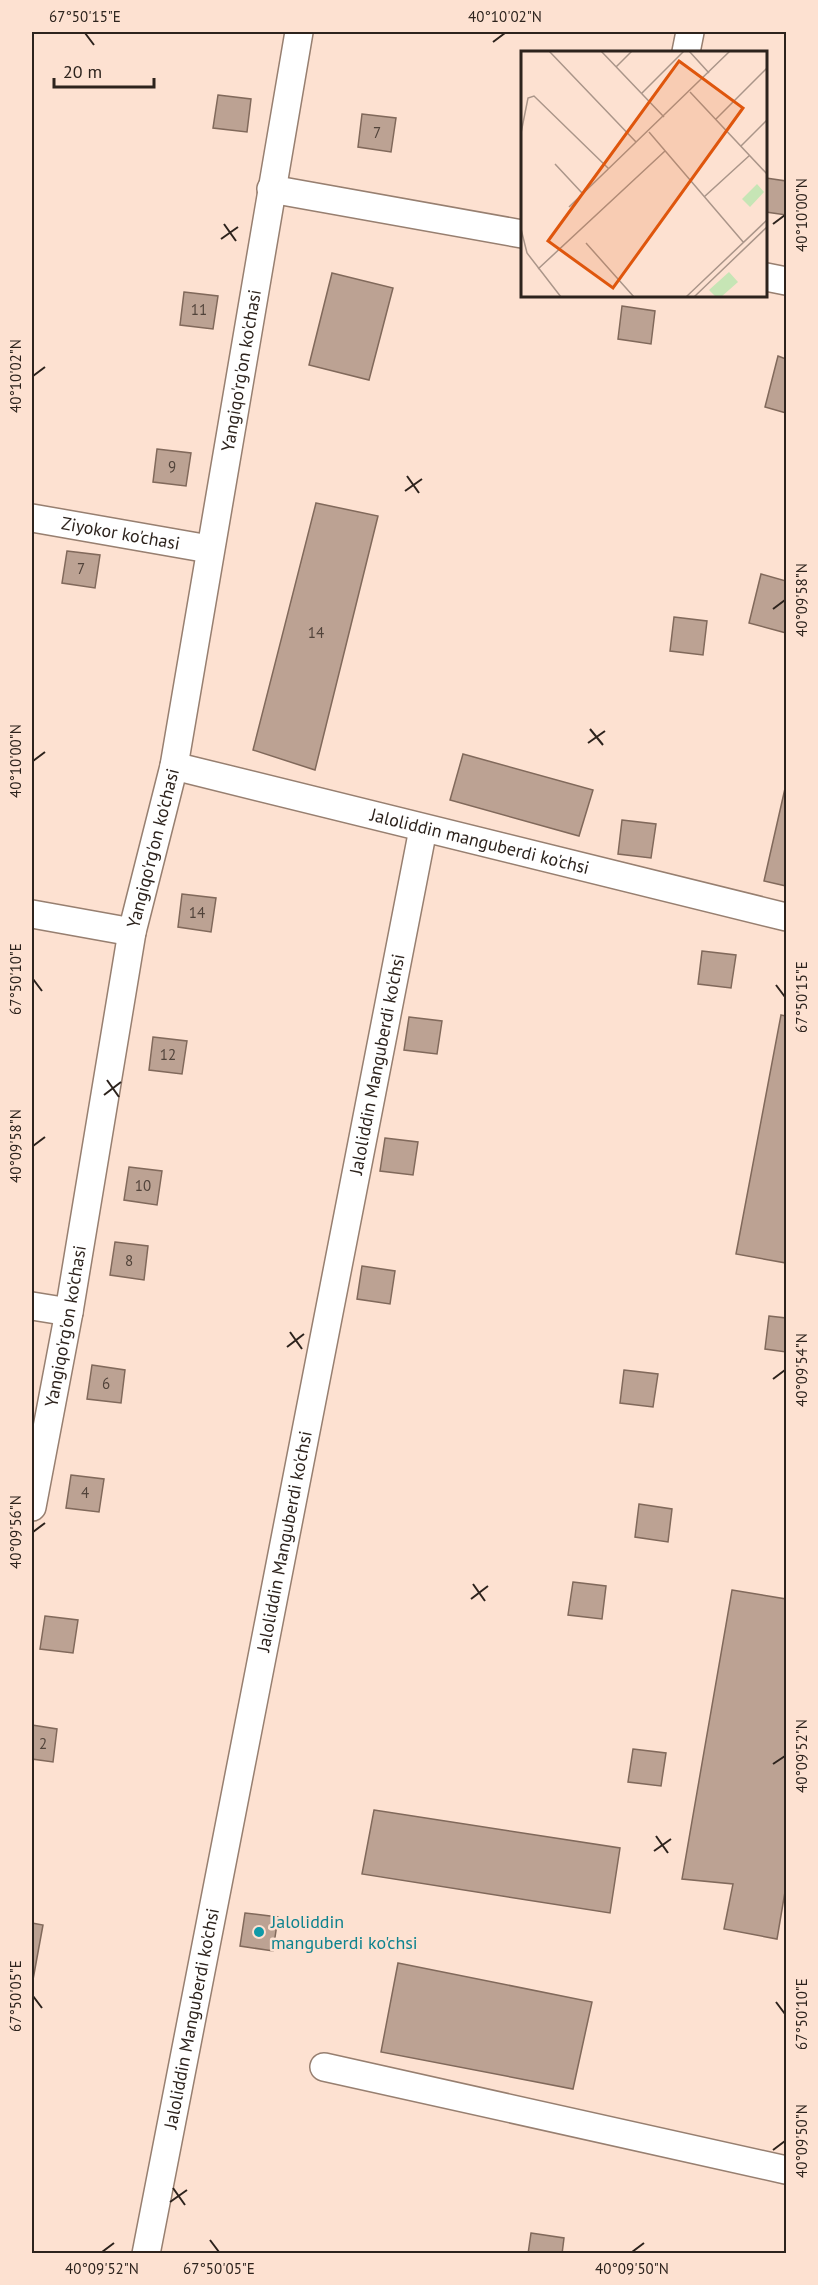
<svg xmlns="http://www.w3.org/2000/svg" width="818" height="2285" viewBox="0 0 818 2285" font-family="'PT Sans',sans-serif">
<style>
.building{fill:#bca293;stroke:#81695b;stroke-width:1.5}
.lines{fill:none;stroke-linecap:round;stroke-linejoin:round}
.street-casing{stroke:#977f70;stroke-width:30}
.street{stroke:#fff;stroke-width:27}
.ticks{fill:none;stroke:#2d231d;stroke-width:2}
.culture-dot{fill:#0f9aa8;stroke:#fde1d1;stroke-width:2}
.labels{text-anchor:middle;stroke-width:5;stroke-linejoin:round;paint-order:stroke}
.number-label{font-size:15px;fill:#51433a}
.street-label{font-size:18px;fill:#2d231d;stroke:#fde1d1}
.culture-label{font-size:18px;fill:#0d838f;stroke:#fde1d1;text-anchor:start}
.inset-road{fill:none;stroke:#aa9589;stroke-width:1.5}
.view{fill:#df560d;fill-opacity:0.15;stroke:#df560d;stroke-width:3}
.inset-edge{fill:none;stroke:#2d231d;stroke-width:3}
.neatline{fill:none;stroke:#2d231d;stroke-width:2}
.ticks-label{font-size:15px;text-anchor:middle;fill:#2d231d}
</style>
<rect width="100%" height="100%" fill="#fde1d1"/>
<!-- building -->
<g class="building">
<path d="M218 95 251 99 247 132 213 128Z"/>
<path d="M362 114 396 118 391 152 358 147Z"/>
<path d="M766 178 786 181V215L766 212Z"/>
<path d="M332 273 393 288 369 380 309 365Z"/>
<path d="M184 292 218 296 213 329 180 325Z"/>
<path d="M622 306 655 311 651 344 618 339Z"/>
<path d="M778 356 786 359V413L765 407Z"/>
<path d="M157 449 191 453 186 486 153 482Z"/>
<path d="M316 503 378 516 315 770 253 750Z"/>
<path d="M67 551 100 555 95 588 62 583Z"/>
<path d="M761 574 786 581V633L749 623Z"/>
<path d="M674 617 707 621 703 655 670 651Z"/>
<path d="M463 754 593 790 579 836 450 800Z"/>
<path d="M786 784V886L764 881Z"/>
<path d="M622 820 656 824 651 858 618 854Z"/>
<path d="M182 894 216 898 211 932 178 927Z"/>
<path d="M702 951 736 955 731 988 698 984Z"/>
<path d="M781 1015 786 1016V1263L736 1254Z"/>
<path d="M409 1017 442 1021 437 1054 404 1050Z"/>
<path d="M153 1037 187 1041 182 1074 149 1070Z"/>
<path d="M385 1138 418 1142 413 1175 380 1171Z"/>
<path d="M129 1167 162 1171 157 1205 124 1200Z"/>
<path d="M115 1242 148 1246 144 1280 110 1275Z"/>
<path d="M362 1266 395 1271 390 1304 357 1299Z"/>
<path d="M769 1316 786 1318V1352L765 1349Z"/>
<path d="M92 1365 125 1370 121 1403 87 1399Z"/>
<path d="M624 1370 658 1374 653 1407 620 1403Z"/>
<path d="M71 1475 104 1479 99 1512 66 1508Z"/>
<path d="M639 1504 672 1509 668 1542 635 1537Z"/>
<path d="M573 1582 606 1586 602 1619 568 1615Z"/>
<path d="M732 1590 786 1599V1886L777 1939 724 1929 733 1884 682 1879Z"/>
<path d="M45 1616 78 1620 73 1653 40 1649Z"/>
<path d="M32 1725 57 1729 53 1762 32 1759Z"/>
<path d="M633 1749 666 1753 661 1786 628 1782Z"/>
<path d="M374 1810 620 1848 610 1913 362 1874Z"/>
<path d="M245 1913 278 1917 273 1951 240 1946Z"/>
<path d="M32 1923 43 1925 32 1985Z"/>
<path d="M398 1963 592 2002 573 2089 381 2052Z"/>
<path d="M531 2233 564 2238 562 2254H528Z"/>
</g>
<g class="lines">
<defs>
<g id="street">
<path d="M686 52 690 32"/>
<path d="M271 189 522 234"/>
<path d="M766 277 786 281"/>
<path id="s1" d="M32 518 209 549"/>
<path id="s2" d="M174 766 786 917"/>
<path d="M32 914 132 932"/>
<path d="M32 1306 69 1312"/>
<path id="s3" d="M32 1507 69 1312 132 932 174 766 299 32"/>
<path d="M324 2067 786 2170"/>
<path id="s4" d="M146 2254 423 829"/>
</g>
</defs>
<!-- street casing -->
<use href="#street" class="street-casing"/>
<!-- street -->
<use href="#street" class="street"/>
</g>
<!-- ticks -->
<path class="ticks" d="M85 33 94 45M493 42 505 33M224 224 236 241M773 224 785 215M221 239 238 227M33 376 45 367M407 476 419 493M405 491 422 479M773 609 785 600M590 729 603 745M588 743 605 731M33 761 45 752M33 979 42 991M776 985 785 997M107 1080 119 1097M104 1095 121 1082M33 1146 45 1137M290 1332 302 1349M287 1347 304 1334M773 1379 785 1370M33 1532 45 1523M473 1584 485 1601M471 1599 488 1586M773 1764 785 1756M656 1836 668 1853M654 1851 671 1839M33 1996 42 2008M776 2002 785 2014M773 2150 785 2141M173 2188 185 2205M170 2202 187 2190M210 2240 219 2252M102 2252 114 2243M632 2252 644 2243"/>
<!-- markers -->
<circle class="culture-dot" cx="259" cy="1932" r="6"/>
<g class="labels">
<!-- number labels -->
<g class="number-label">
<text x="377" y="138">7</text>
<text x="199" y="315">11</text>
<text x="172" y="472">9</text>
<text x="81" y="574">7</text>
<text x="316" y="638">14</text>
<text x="197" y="918">14</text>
<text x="168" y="1060">12</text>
<text x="143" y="1191">10</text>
<text x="129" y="1266">8</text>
<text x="106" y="1389">6</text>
<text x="85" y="1498">4</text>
<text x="43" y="1749">2</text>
</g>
<!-- street labels -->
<g class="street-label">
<text dy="6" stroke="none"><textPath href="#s3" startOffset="1156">Yangiqo'rg'on ko'chasi</textPath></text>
<text dy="6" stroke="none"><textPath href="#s1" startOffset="90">Ziyokor ko'chasi</textPath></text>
<text dy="6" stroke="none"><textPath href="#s2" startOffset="315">Jaloliddin manguberdi ko'chsi</textPath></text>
<text dy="6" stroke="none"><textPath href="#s3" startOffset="670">Yangiqo'rg'on ko'chasi</textPath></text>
<text dy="6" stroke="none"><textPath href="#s4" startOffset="1212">Jaloliddin Manguberdi ko'chsi</textPath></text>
<text dy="6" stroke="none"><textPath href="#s3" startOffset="184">Yangiqo'rg'on ko'chasi</textPath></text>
<text dy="6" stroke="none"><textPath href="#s4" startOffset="726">Jaloliddin Manguberdi ko'chsi</textPath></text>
<text dy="6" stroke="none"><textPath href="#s4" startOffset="240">Jaloliddin Manguberdi ko'chsi</textPath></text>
</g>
<!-- culture labels -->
<g class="culture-label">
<text x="271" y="1928">Jaloliddin<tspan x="271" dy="21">manguberdi ko'chsi</tspan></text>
</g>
</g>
<!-- overview -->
<g transform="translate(521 51)">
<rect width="246" height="246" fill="#fde1d1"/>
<path d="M236 133 243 141 229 156 221 148ZM208 221 217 231 200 246H195L188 239Z" fill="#c6e5b5"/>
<path class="inset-road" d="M28 0 115 91M80 0 143 66M168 0 188 22M95 16 111 0M169 41 246 123M121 42 163 0M195 68 246 17M128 81 223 192M0 82 7 47 13 45 88 118M220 95 246 69M34 113 62 143M183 146 229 104M48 156 209 0M0 178 6 202 40 246M65 192 113 246M17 218 144 100M165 246 246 169M173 246 246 176"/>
<path class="view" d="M158 10 222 57 92 237 27 190Z"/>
<rect width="246" height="246" class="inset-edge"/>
</g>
<!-- border -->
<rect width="818" height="2285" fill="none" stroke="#fde1d1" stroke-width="66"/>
<!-- scale -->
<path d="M54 78v9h100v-9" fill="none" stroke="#2d231d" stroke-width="3"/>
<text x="63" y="78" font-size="18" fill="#2d231d" stroke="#fde1d1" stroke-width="4.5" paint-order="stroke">20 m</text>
<rect x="33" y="33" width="752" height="2219" class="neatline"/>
<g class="ticks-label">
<text x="85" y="22">67°50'15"E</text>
<text x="505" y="22">40°10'02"N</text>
<text transform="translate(802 215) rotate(-90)" y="5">40°10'00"N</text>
<text transform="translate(16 376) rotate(-90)" y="5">40°10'02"N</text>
<text transform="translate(802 600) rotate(-90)" y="5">40°09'58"N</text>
<text transform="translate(16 761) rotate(-90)" y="5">40°10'00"N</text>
<text transform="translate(16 979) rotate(-90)" y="5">67°50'10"E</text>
<text transform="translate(802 997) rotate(-90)" y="5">67°50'15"E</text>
<text transform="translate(16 1146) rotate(-90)" y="5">40°09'58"N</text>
<text transform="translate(802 1370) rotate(-90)" y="5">40°09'54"N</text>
<text transform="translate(16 1532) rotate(-90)" y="5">40°09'56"N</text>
<text transform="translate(802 1756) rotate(-90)" y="5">40°09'52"N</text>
<text transform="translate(16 1996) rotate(-90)" y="5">67°50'05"E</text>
<text transform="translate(802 2014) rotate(-90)" y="5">67°50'10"E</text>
<text transform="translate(802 2141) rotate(-90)" y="5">40°09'50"N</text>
<text x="102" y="2274">40°09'52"N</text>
<text x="219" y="2274">67°50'05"E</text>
<text x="632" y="2274">40°09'50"N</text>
</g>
</svg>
